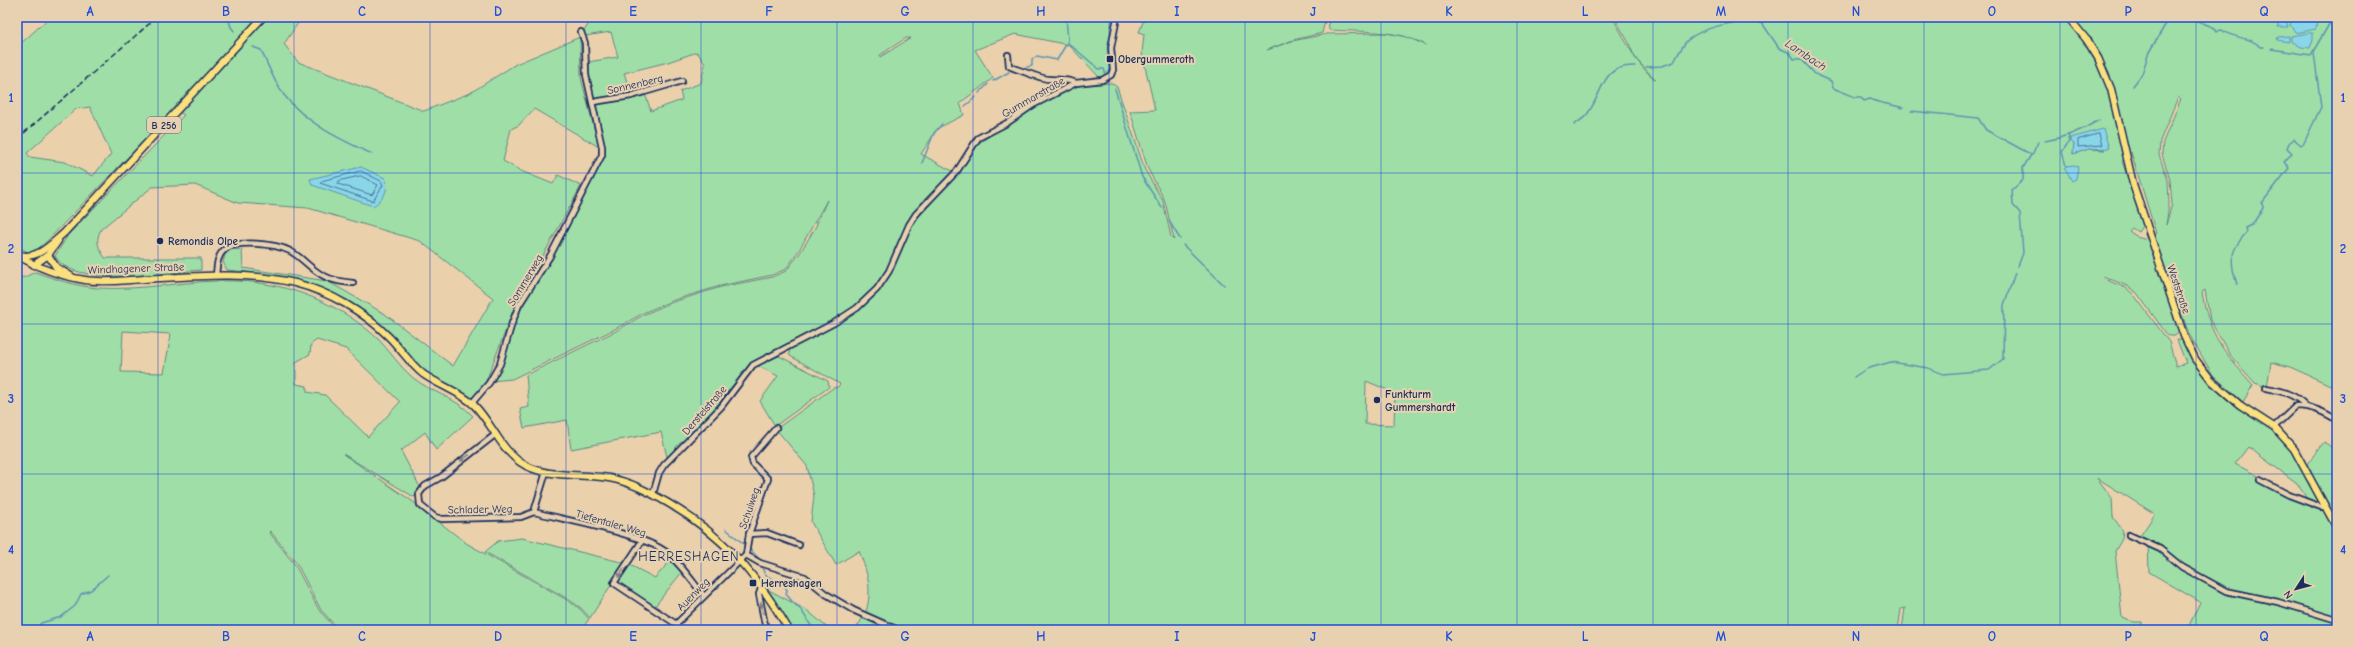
<svg xmlns="http://www.w3.org/2000/svg" width="2354" height="647" viewBox="0 0 2354 647" font-family="'Comic Neue',sans-serif">
<style>
.green{fill:#9fdfa7;stroke:#5d8782;fill-rule:evenodd}
.water{fill:#8ad6e9;stroke:#5e93b1}
.lines{fill:none;stroke-linecap:round;stroke-linejoin:round}
.shore{stroke:#477296;stroke-width:1}
.stream{stroke:#5e93b1;stroke-width:1.5}
.minor-casing{stroke:#1b2f5e;stroke-width:8}
.major-casing{stroke:#1b2f5e;stroke-width:9}
.minor{stroke:#e8d1b1;stroke-width:4.5}
.major{stroke:#fbe080;stroke-width:6}
.rail{stroke:#1b2f5e;stroke-width:1.5;stroke-dasharray:6 3;stroke-linecap:butt}
.oneway{fill:#828088}
.grid{fill:none;stroke:#1d4ed8;stroke-width:1;stroke-opacity:0.55}
.poi-dot{fill:#1b2f5e;stroke:#e8d1b1;stroke-width:1.5}
.labels{text-anchor:middle;stroke-width:4;stroke-linejoin:round;paint-order:stroke}
.shield{fill:#e8d1b1;stroke:#586077;stroke-width:1}
.shield-label{font-size:10px;font-weight:bold;fill:#1b2f5e}
.poi-label{font-size:11px;font-weight:bold;fill:#1b2f5e;stroke:#e8d1b1;text-anchor:start}
.street-label{font-size:11px;fill:#1b2f5e;stroke:#e8d1b1}
.water-label{font-size:12px;font-style:italic;fill:#26406c;stroke:#e8d1b1}
.quarter-label{font-size:13px;letter-spacing:1px;fill:#1b2f5e;stroke:#e8d1b1}
.neatline{fill:none;stroke:#1d4ed8;stroke-width:1.5}
.grid-label{font-size:13px;text-anchor:middle;font-weight:bold;fill:#1d4ed8}
</style>
<rect width="100%" height="100%" fill="#ead1ac"/>
<filter id="ink" filterUnits="userSpaceOnUse"><feTurbulence type="fractalNoise" baseFrequency=".025" numOctaves="2"/><feDisplacementMap in="SourceGraphic" scale="8" xChannelSelector="R" yChannelSelector="G"/><feConvolveMatrix kernelMatrix="1 2 1 2 8 2 1 2 1" color-interpolation-filters="sRGB"/></filter>
<g filter="url(#ink)">
<!-- green -->
<g class="green">
<path d="M50 17H302L284 44 298 62 424 111 470 93 516 64 580 37 581 78 599 147 534 109 519 125 511 129 503 161 521 171 553 184 558 175 581 186 514 309 486 381 472 399C456 388 438 380 422 369 409 358 401 344 389 333 341 290 290 276 227 270L223 262 225 255 231 249 242 250 243 268 327 281 385 314 453 366 493 298 420 241 308 208 238 203 195 185 152 187 101 229C95 241 98 247 105 258H201V270C169 272 72 289 55 256L68 235 184 115 174 109 46 242 34 252 29 253 17 246V47ZM90 107 111 154 93 176 65 162 30 157 27 153 76 109Z"/>
<path d="M593 17H1114L1109 49 1111 69 1107 75 1100 78 1069 45 1015 34 975 50 993 78 960 103 964 115 938 128 921 154 954 172 908 224 885 274 873 289 856 306 833 321 751 363 696 431 667 457 661 432 571 449 567 420 524 428 520 409 529 407 526 375 616 331 645 314 673 302 721 287 772 277 786 271 800 253 815 228 827 200 798 252 786 269 772 275 720 286 674 300 645 312 615 329 512 379 491 381 516 315 552 256 578 201 597 172 605 150 596 104 645 94 651 111 682 100 680 91 701 83 705 64 697 52 668 62 624 73 631 93 594 100 588 74V62L618 57 611 32 585 36 584 31ZM906 38H911L880 57V55Z"/>
<path d="M1145 17H1326L1322 33 1293 40 1267 50 1292 41 1327 34 1386 33 1404 36 1426 45C1396 29 1362 32 1329 30L1328 17H1612C1627 41 1633 62 1656 80L1635 58 1628 41 1614 17H2027L2030 19 2032 17H2337V388L2290 367 2271 362 2267 387 2255 383 2230 355 2210 320 2205 290 2202 292C2209 336 2224 352 2253 385L2243 402 2213 375 2189 334 2180 309 2173 311 2179 332 2175 336H2168L2137 293 2127 286 2103 276 2102 278 2126 288 2134 295 2169 342 2176 366 2186 363 2177 340H2183C2196 366 2211 389 2235 406 2251 416 2270 425 2282 439 2299 459 2309 482 2321 505L2309 502 2297 483 2248 447 2235 464 2260 477 2258 480 2292 498 2324 511 2337 534V618L2226 590 2182 566 2163 548 2138 539 2155 514 2097 478 2112 498 2113 517 2123 531 2122 539 2115 551 2122 617 2133 622H2142V630H1902L1905 608 1901 609 1898 630H900L865 615C873 591 868 574 859 551L836 565 811 522 814 496 807 466 776 429 833 388 838 387 840 384 790 356 789 350 857 311 880 289 892 271 910 227 955 176 976 145 1034 107 1075 86 1111 83 1117 87 1145 170 1163 201 1171 237 1174 240 1165 201 1148 169 1130 111 1155 110 1142 53 1144 34 1139 32ZM2178 97 2181 99 2163 142 2162 154 2170 180 2172 204 2166 225 2169 204 2168 180 2159 155 2160 141ZM2068 139 2105 150 2089 149 2073 154 2074 144ZM2131 152 2156 233 2148 239 2136 236 2129 231 2132 228 2138 232 2143 225 2122 161ZM1366 381 1395 393 1394 425 1365 424Z"/>
<path d="M35 272C55 279 75 286 97 288 144 291 191 279 238 281 289 283 341 304 378 339 390 351 399 366 412 377 431 393 454 396 473 416L436 450 425 432 401 451 421 489 414 497 343 454 412 501 466 543 567 600 580 609 589 619 581 630H339L321 610 297 564 270 531 269 532 295 565 319 610 337 630H17V278L25 277ZM123 331 171 334 164 373 121 372ZM317 340 346 349 400 402 368 437 325 395 307 392V386L296 384V362L310 354 311 344Z"/>
<path d="M779 356 828 381 829 387 775 426 760 401 778 376 756 365Z"/>
<path d="M2324 442 2337 451V524L2307 464Z"/>
<path d="M522 538 625 563 590 618 581 608 568 599 485 552 498 541Z"/>
<path d="M2148 543 2181 568 2225 592 2278 602 2337 622V630H2187L2200 602 2149 572Z"/>
<path d="M671 560 682 572 655 606 617 583 628 564 655 578Z"/>
<path d="M767 589 808 611 830 630H793Z"/>
<path d="M864 616 896 630H855Z"/>
</g>
<!-- water -->
<g class="water">
<path d="M2296 17H2317L2316 29 2296 33 2290 25 2292 20Z"/>
<path d="M2286 20 2288 27H2278V22Z"/>
<path d="M2309 33H2313V40L2310 48 2301 47 2291 41V36Z"/>
<path d="M2289 36V42L2277 40 2278 37Z"/>
<path d="M2103 129 2109 148 2089 149 2073 154 2074 144 2067 139Z"/>
<path d="M2074 165 2078 167 2076 179 2072 181 2064 168 2066 166Z"/>
<path d="M361 167 385 178C390 189 383 200 373 206L312 185 310 179Z"/>
</g>
<g class="lines">
<!-- shore -->
<g class="shore">
<path d="M2099 134 2102 145 2078 147V140Z"/>
<path d="M361 171 381 181 383 185 373 201 320 183 322 181Z"/>
<path d="M361 176 378 185 372 195 338 184 339 181Z"/>
</g>
<!-- stream -->
<g class="stream">
<path d="M228 17 231 27 234 31"/>
<path d="M2178 17H2181"/>
<path d="M2188 17 2215 28 2217 31 2222 30C2232 39 2251 36 2260 47H2264"/>
<path d="M1068 43 1099 69H1104L1106 75"/>
<path d="M253 47 261 50C268 65 274 82 284 95 306 123 339 139 372 154"/>
<path d="M2271 49 2311 55 2331 21 2336 17"/>
<path d="M1027 67 1032 66V60L1037 56 1057 60 1068 41 1066 17"/>
<path d="M1646 67 1662 66 1674 62C1677 56 1681 49 1685 43 1699 27 1742 18 1762 23L1779 48 1790 53 1794 59H1801L1815 74 1831 81 1833 88 1855 97H1861L1864 101 1870 99C1880 104 1892 104 1903 108"/>
<path d="M993 81 1009 72"/>
<path d="M2133 86 2142 74 2149 52 2170 17"/>
<path d="M1115 89 1142 177 1162 208"/>
<path d="M979 93 988 84"/>
<path d="M965 106 976 97"/>
<path d="M1911 111 1978 118 1986 130 2032 155 2038 142"/>
<path d="M1574 125C1578 122 1585 118 1588 113 1604 91 1601 65 1635 66"/>
<path d="M2045 141C2064 138 2083 130 2099 120"/>
<path d="M922 163 934 133 942 124"/>
<path d="M2066 166 2062 152 2070 140 2068 135"/>
<path d="M1169 221 1180 239"/>
<path d="M1183 245 1224 285"/>
<path d="M2018 266 2023 253 2020 213 2013 205 2012 190 2023 180V168L2031 155"/>
<path d="M2237 284C2229 261 2230 250 2247 232L2246 228 2252 225 2263 208 2262 203 2289 168 2284 162 2292 153 2287 148 2289 143 2294 139 2301 145 2304 143 2321 107 2314 53"/>
<path d="M1854 377 1866 369 1891 362 1928 368 1943 374 1989 370 2003 359 2004 305 2015 273"/>
<path d="M726 529 745 545"/>
<path d="M750 549 759 559"/>
<path d="M761 565 765 575 784 585 787 590 786 594C791 601 794 604 800 609 805 614 808 624 815 630"/>
<path d="M35 630 41 623 61 617 75 606 81 594 91 590 108 575"/>
</g>
<defs>
<g id="minor">
<path d="M1008 55 1009 66C1012 68 1044 79 1048 79 1057 80 1068 79 1076 83"/>
<path d="M593 102 631 96 682 81"/>
<path d="M216 275C217 266 217 256 224 250 237 239 276 244 290 251 302 257 311 270 324 276 333 281 343 282 353 283"/>
<path d="M2266 388C2281 391 2295 394 2306 406"/>
<path d="M472 403 489 383 500 364 512 323 519 305 550 256 602 155V147L586 75 585 43 581 32"/>
<path d="M2274 427 2296 406C2312 406 2324 412 2337 420"/>
<path d="M496 434 441 477 425 486 419 494 420 505 435 517 442 519 521 517 534 512"/>
<path d="M546 472 534 512C565 520 643 534 666 552 680 563 692 581 704 596"/>
<path d="M2260 480 2289 495 2321 507 2325 506"/>
<path d="M653 494 659 473 664 465 721 407 753 365 834 323 857 308 877 289 889 271 909 225 916 214 957 171 978 138 1007 123 1033 105 1076 83 1102 80 1111 75 1113 70 1111 48 1117 17"/>
<path d="M749 534 767 533 799 545"/>
<path d="M2129 535 2160 549 2182 567 2226 591 2278 602 2337 620"/>
<path d="M642 541 614 583 676 624 680 630"/>
<path d="M746 555 760 563 805 577 826 594 853 610 898 630"/>
<path d="M762 587 759 594 766 630"/>
<path d="M676 624 746 555 749 534 768 479 753 464 751 457 776 428"/>
</g>
<g id="major">
<path d="M2068 17 2086 39 2098 58 2111 89 2133 184 2184 336 2195 359 2212 381 2240 405 2274 427 2294 449 2337 528"/>
<path d="M17 255C38 268 60 276 85 280 104 283 125 280 144 279 195 276 245 271 295 283 330 292 364 312 389 337 401 349 410 364 423 374 440 386 459 391 474 405 491 422 500 448 520 462 544 479 581 473 609 478 631 482 649 492 668 503 724 536 756 574 789 630"/>
<path d="M20 255C38 260 52 243 64 233L263 17"/>
<path d="M48 255 56 267 71 276"/>
<path d="M34 265 48 255 58 241"/>
</g>
</defs>
<!-- minor casing -->
<use href="#minor" class="minor-casing"/>
<!-- major casing -->
<use href="#major" class="major-casing"/>
<!-- minor -->
<use href="#minor" class="minor"/>
<!-- major -->
<use href="#major" class="major"/>
<!-- rail -->
<path class="rail" d="M17 139 157 17"/>
</g>
<!-- one-way arrows -->
<defs><path id="oneway-solid" d="M-6-.8H1V-3.2L6.5 0L1 3.2V.8H-6Z"/></defs>
<g class="oneway">
<use href="#oneway-solid" transform="translate(465 458) rotate(142)"/>
<use href="#oneway-solid" transform="translate(621 573) rotate(122)"/>
<use href="#oneway-solid" transform="translate(762 608) rotate(-100)"/>
</g>
</g>
<!-- grid -->
<path class="grid" d="M158 17V630M294 17V630M430 17V630M566 17V630M701 17V630M837 17V630M973 17V630M1109 17V630M1245 17V630M1381 17V630M1517 17V630M1653 17V630M1788 17V630M1924 17V630M2060 17V630M2196 17V630M17 173H2337M17 324H2337M17 474H2337"/>
<!-- markers -->
<g class="poi-dot">
<rect x="1106" y="55" width="8" height="8" rx="2"/>
<circle cx="160" cy="241" r="4"/>
<circle cx="1377" cy="400" r="4"/>
<rect x="749" y="579" width="8" height="8" rx="2"/>
</g>
<g class="labels">
<!-- shield labels -->
<rect class="shield" x="147" y="117" width="34" height="16" rx="3"/>
<g class="shield-label">
<text x="164" y="129">B 256</text>
</g>
<!-- poi labels -->
<g class="poi-label">
<text x="1118" y="63">Obergummeroth</text>
<text x="168" y="245">Remondis Olpe</text>
<text x="1385" y="398">Funkturm<tspan x="1385" dy="13">Gummershardt</tspan></text>
<text x="761" y="587">Herreshagen</text>
</g>
<!-- street labels -->
<g class="street-label">
<text transform="translate(635 84) rotate(-13)" y="4">Sonnenberg</text>
<text transform="translate(1033 97) rotate(-30)" y="4">Gummarstraße</text>
<text transform="translate(136 268) rotate(-2)" y="4">Windhagener Straße</text>
<text transform="translate(525 280) rotate(-59)" y="4">Sommerweg</text>
<text transform="translate(2179 289) rotate(71)" y="4">Weststraße</text>
<text transform="translate(704 410) rotate(-49)" y="4">Derstelstraße</text>
<text transform="translate(749 508) rotate(-71)" y="4">Schulweg</text>
<text transform="translate(480 509) rotate(-1)" y="4">Schlader Weg</text>
<text transform="translate(611 523) rotate(16)" y="4">Tiefentaler Weg</text>
<text transform="translate(693 594) rotate(-45)" y="4">Auenweg</text>
</g>
<!-- water labels -->
<g class="water-label">
<text transform="translate(1806 55) rotate(34)" y="4">Lambach</text>
</g>
<!-- quarter labels -->
<g class="quarter-label">
<text x="689" y="561">HERRESHAGEN</text>
</g>
</g>
<!-- margin -->
<rect width="2354" height="647" fill="none" stroke="#e8d1b1" stroke-width="44"/>
<!-- north arrow -->
<g transform="translate(2296 589) rotate(234)" stroke="#e8d1b1" stroke-width="3" paint-order="stroke">
<path d="M0-3L7 15L0 10L-7 15Z" fill="#1b2f5e"/>
<text y="-6" font-size="11" font-weight="bold" text-anchor="middle" fill="#1b2f5e">N</text>
</g>
<rect x="22" y="22" width="2310" height="603" class="neatline"/>
<g class="grid-label">
<text x="90" y="16">A</text>
<text x="226" y="16">B</text>
<text x="362" y="16">C</text>
<text x="498" y="16">D</text>
<text x="633" y="16">E</text>
<text x="769" y="16">F</text>
<text x="905" y="16">G</text>
<text x="1041" y="16">H</text>
<text x="1177" y="16">I</text>
<text x="1313" y="16">J</text>
<text x="1449" y="16">K</text>
<text x="1585" y="16">L</text>
<text x="1721" y="16">M</text>
<text x="1856" y="16">N</text>
<text x="1992" y="16">O</text>
<text x="2128" y="16">P</text>
<text x="2264" y="16">Q</text>
<text x="11" y="102">1</text>
<text x="2343" y="102">1</text>
<text x="11" y="253">2</text>
<text x="2343" y="253">2</text>
<text x="11" y="403">3</text>
<text x="2343" y="403">3</text>
<text x="11" y="554">4</text>
<text x="2343" y="554">4</text>
<text x="90" y="641">A</text>
<text x="226" y="641">B</text>
<text x="362" y="641">C</text>
<text x="498" y="641">D</text>
<text x="633" y="641">E</text>
<text x="769" y="641">F</text>
<text x="905" y="641">G</text>
<text x="1041" y="641">H</text>
<text x="1177" y="641">I</text>
<text x="1313" y="641">J</text>
<text x="1449" y="641">K</text>
<text x="1585" y="641">L</text>
<text x="1721" y="641">M</text>
<text x="1856" y="641">N</text>
<text x="1992" y="641">O</text>
<text x="2128" y="641">P</text>
<text x="2264" y="641">Q</text>
</g>
</svg>
